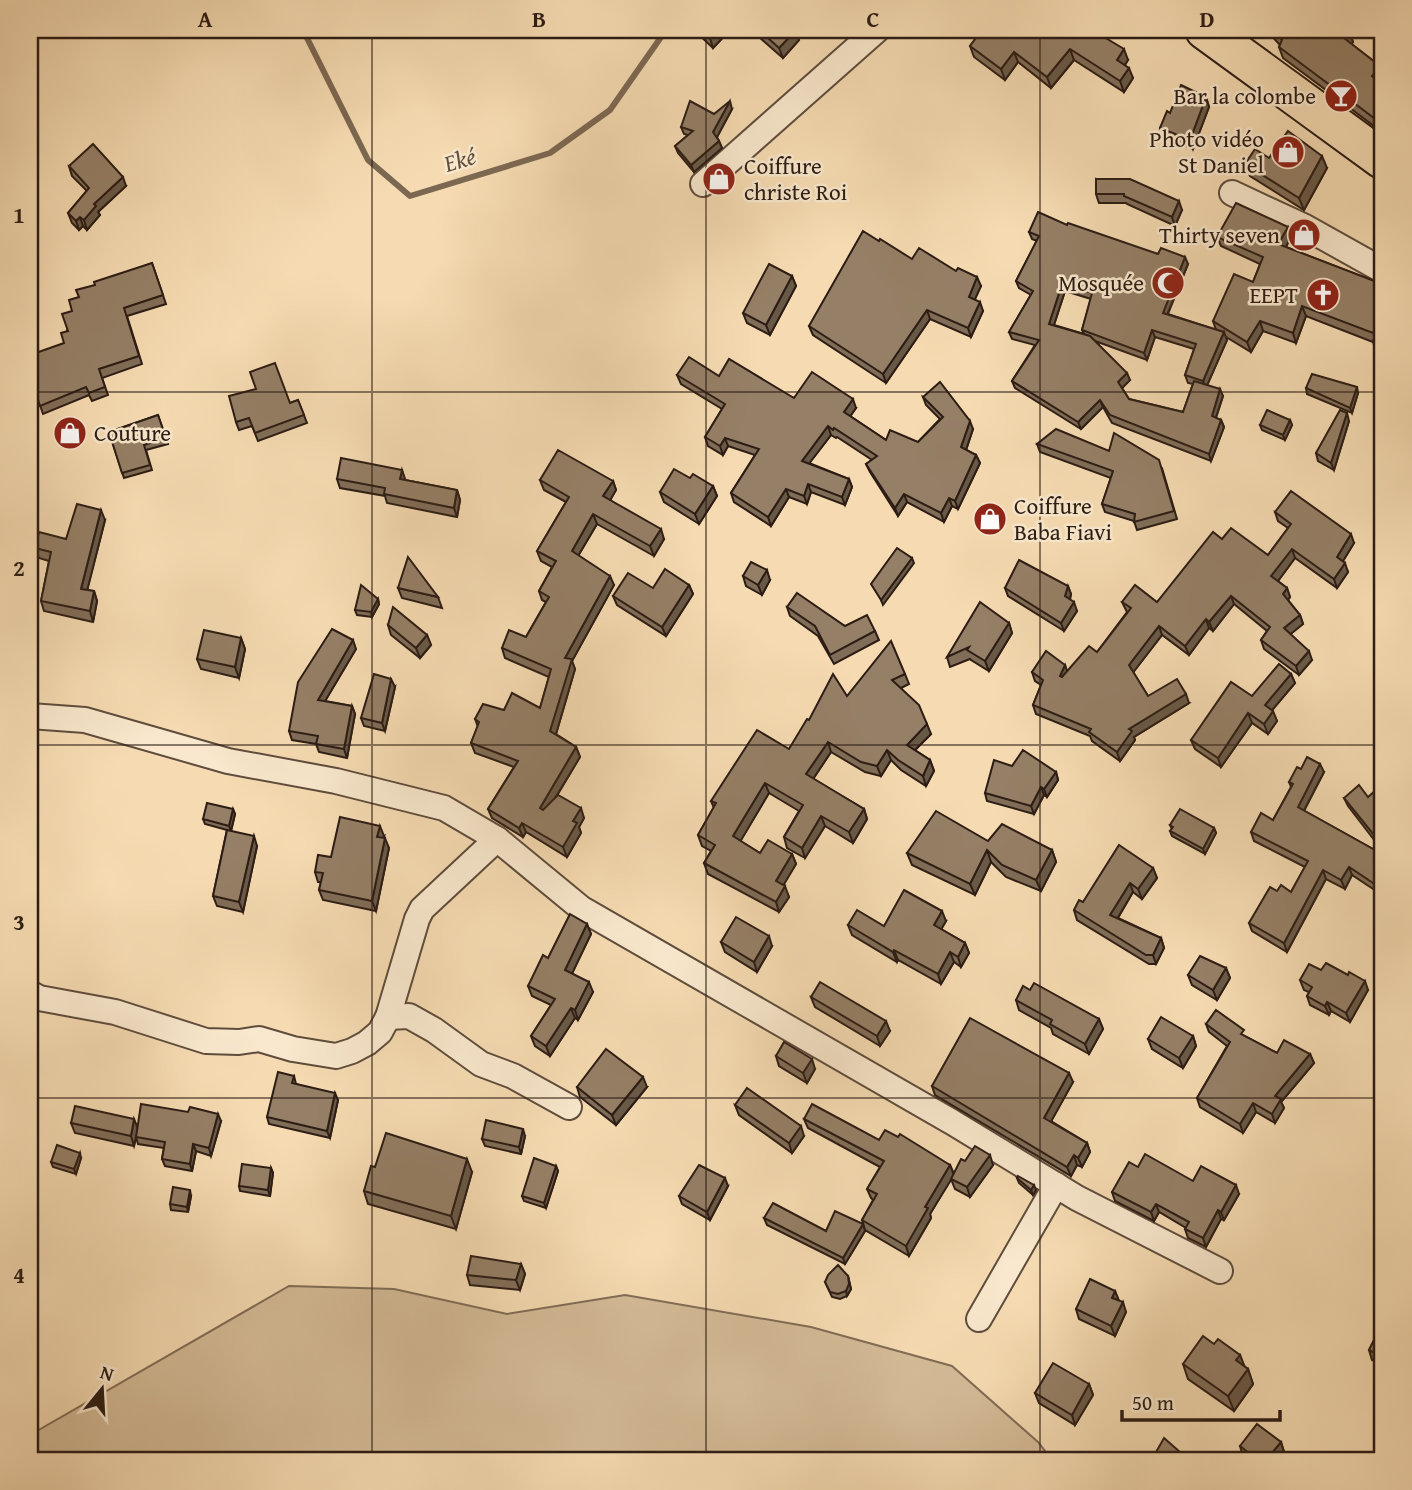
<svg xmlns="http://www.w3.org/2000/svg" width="1412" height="1490" viewBox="0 0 1412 1490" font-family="'Gentium Book Plus',serif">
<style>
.green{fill:#d4bb97;stroke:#806c56;stroke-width:2}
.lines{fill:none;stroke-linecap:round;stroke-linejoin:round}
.stream{stroke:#7c6852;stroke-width:6}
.street-casing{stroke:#5e4c3c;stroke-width:28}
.highway-casing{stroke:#2c1c14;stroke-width:42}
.street{stroke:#f9e8cd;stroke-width:24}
.highway{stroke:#f6dbb2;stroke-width:38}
.wall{fill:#806d58;stroke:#2c1c14;stroke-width:2;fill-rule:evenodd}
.shaded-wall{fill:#685947;stroke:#2c1c14;stroke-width:2}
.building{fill:#957f66;stroke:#2c1c14;stroke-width:2}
.grid{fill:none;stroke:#2c1c14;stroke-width:2;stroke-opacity:0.55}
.labels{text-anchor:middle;stroke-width:5;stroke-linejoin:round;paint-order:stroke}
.poi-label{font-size:23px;fill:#2c1c14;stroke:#f9e8cd;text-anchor:end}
.water-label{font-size:24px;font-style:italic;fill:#614e3e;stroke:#f9e8cd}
.neatline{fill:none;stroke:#2c1c14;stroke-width:2.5}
.grid-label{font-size:23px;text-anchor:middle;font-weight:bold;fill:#2c1c14}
</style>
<rect width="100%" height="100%" fill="#f6dbb2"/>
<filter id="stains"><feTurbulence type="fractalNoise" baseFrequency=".00286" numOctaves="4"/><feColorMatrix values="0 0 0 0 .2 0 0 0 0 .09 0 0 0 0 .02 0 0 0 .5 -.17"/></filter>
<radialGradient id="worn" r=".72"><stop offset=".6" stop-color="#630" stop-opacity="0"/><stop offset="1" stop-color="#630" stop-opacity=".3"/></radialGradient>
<!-- green -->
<path class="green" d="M289 1286 394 1289 507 1314 625 1295 811 1327 952 1366 1038 1442 1052 1460H30V1435Z"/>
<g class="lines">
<!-- stream -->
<path class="stream" d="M303 30 368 160 410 196 550 153 610 110 666 30"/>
<defs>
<g id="street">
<path d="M703 184 877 30"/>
<path d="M1232 193 1305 227 1382 270"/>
<path d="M30 716 85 720 228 761 336 781 444 808 497 839 582 909 952 1122 1077 1198 1220 1271"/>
<path d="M30 993 39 998 115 1012 206 1041 239 1042 259 1039 293 1049 336 1056 352 1051 367 1043 380 1032 388 1017 417 919 422 909 497 839"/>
<path d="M388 1017 409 1016 434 1030 481 1064 513 1076 569 1107"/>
<path d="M979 1319 1056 1185"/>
</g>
<path id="highway" d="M1205 30 1382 159"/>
</defs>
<!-- street casing -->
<use href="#street" class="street-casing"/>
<!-- highway casing -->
<use href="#highway" class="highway-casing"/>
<!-- street -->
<use href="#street" class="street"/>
<!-- highway -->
<use href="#highway" class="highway"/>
</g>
<!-- wall -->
<g class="wall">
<path d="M694 30H730L713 48Z"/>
<path d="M751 30H795L799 40 783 58Z"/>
<path d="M982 30 1128 60 1125 65 1133 78 1124 92 1074 60 1051 88 1018 62 1005 80 974 57 970 46Z"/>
<path d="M1266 30H1349L1353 42 1351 44 1380 66 1382 72V79L1380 82 1382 84V132L1283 58 1279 47 1280 45Z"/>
<path d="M1206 97 1209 107 1193 149 1163 137 1160 128 1170 113Z"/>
<path d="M732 109 717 137 722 148 694 172 678 153 675 146 688 135 684 134 681 127 714 114Z"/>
<path d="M1269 158 1327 168 1304 210 1250 176 1245 164Z"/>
<path d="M69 166 126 186 98 212 100 215 87 230 83 226 79 230 72 223 68 213 87 191 72 176Z"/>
<path d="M1096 179 1182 210 1175 226 1127 204 1126 203H1099L1096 194Z"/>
<path d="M1067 225 1188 264 1168 314 1216 330 1213 321 1253 282 1260 264 1221 246 1217 237 1288 227 1291 237 1286 247 1374 281 1382 280V354L1376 351 1373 342 1306 316 1296 343 1263 331 1251 352 1226 337 1227 340 1207 385 1223 396 1216 418 1221 420 1224 427 1211 461 1112 423 1103 407 1081 429 1015 388 1012 381 1035 345 1012 339 1009 332 1031 295 1019 288 1016 281 1037 241 1032 239 1029 232ZM1065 291 1091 299 1082 330 1084 334 1054 325ZM1155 337 1194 349 1185 375 1188 383 1193 384 1183 412 1129 399 1122 388 1130 380 1095 341 1147 360Z"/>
<path d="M912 259 956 271 981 286 974 300 983 311 971 337 930 319 886 383 813 335 809 326Z"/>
<path d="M152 263 166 304 127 316 142 364 102 378 108 395 92 401 89 395 43 414 30 375 64 343 72 311 79 297 95 285Z"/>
<path d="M792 276 796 286 770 335 747 323 743 313Z"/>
<path d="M677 375 719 376 794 398 856 408 850 416 886 440 918 442 940 419 926 405 923 397 973 429 966 450 976 455 980 463 958 509 952 506 944 522 907 502 898 516 870 472 866 464 872 460 837 437 836 438 831 435 809 463 849 479 852 487 845 505 811 492 807 504 789 497 771 526 734 502 731 493 755 455 728 446 723 455 708 446 705 437 722 409 681 384Z"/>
<path d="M1306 388 1358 393 1352 413 1307 394Z"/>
<path d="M298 400 307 423 258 441 252 426 239 430 236 422Z"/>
<path d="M158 415 168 444 146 450 152 470 124 478 109 432Z"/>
<path d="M1290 420 1292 425 1285 440 1262 430 1260 425Z"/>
<path d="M1349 421 1334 470 1318 461 1316 453Z"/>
<path d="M1037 444 1109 451 1162 468 1177 519 1137 530 1134 521 1105 512 1102 504 1111 478 1040 452Z"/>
<path d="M402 470 405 480 457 490 460 500 457 517 387 503 385 496 340 488 337 479Z"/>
<path d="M540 480 613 481 616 490 610 500 664 539 654 556 597 524 578 556 614 585 572 661 575 669 556 734 576 747 580 757 555 799 584 818 579 827 581 833 567 857 526 832 523 837 492 818 488 809 514 767 475 753 471 743 478 727 475 719 504 710 540 708 549 677 505 658 502 648 526 637 546 602 542 600 539 591 552 567 541 561 537 551 566 502 544 490Z"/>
<path d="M713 486 717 496 699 524 664 502 660 492Z"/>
<path d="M1275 512 1354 543 1343 561 1348 572 1337 588 1295 558 1278 581 1287 588 1290 597 1288 600 1300 615 1303 624 1290 634 1312 660 1299 675 1264 649 1261 640 1267 631 1234 604 1213 631 1209 628 1189 655 1162 635 1133 672 1148 696 1189 703 1134 737 1135 740 1120 761 1092 741 1090 736 1036 714 1033 705 1041 685 1035 681 1032 672 1065 665 1067 672 1097 652 1127 612 1122 602H1157L1222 539 1268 555 1288 528 1278 521Z"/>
<path d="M105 520 87 590 94 591 97 601 93 622 44 611 41 601 49 561 39 558 35 548 66 539Z"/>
<path d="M1382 544V567L1379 565 1375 555Z"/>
<path d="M743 576 770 580 762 595 746 586Z"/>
<path d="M689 585 693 594 666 636 617 605 613 596 653 588Z"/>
<path d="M1068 586 1071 594 1070 600 1077 611 1064 631 1008 596 1005 588Z"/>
<path d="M398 588 438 597 442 608 402 598Z"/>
<path d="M378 599 379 604 372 617 357 615 355 610Z"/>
<path d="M787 607 845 626 875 631 879 640 834 664 818 636 790 616Z"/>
<path d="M1009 623 1012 633 989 671 971 660 970 659 950 667 947 657Z"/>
<path d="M388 625 427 635 431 645 420 658 391 635Z"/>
<path d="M241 638 245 649 239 678 201 669 197 659Z"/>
<path d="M356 649 325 701 352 706 355 714 347 758 319 752 316 744 292 740 289 731Z"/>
<path d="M905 674 909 684 901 688 931 734 915 750 930 760 934 771 926 786 901 770 891 760 881 776 865 772 831 752 813 779 864 809 867 819 853 843 825 826 805 858 787 848 784 837 799 811 769 793 740 841 760 853 792 854 796 864 783 885 789 897 779 912 708 874 704 863 711 851 702 846 698 835 714 808 711 801 789 749 809 720 847 696Z"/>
<path d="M1291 674 1295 683 1272 710 1277 721 1268 734 1252 723 1221 767 1195 749 1191 740 1252 696Z"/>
<path d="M395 687 385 731 364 726 361 718Z"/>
<path d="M1012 766 1056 772 1058 780 1047 797 1044 795 1034 814 987 801 985 793Z"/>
<path d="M1301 769 1324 772 1304 811 1382 854V895L1352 875 1345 889 1326 879 1287 952 1252 931 1249 923 1277 891 1291 892 1305 867 1254 841 1251 832 1273 820 1291 787 1289 782Z"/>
<path d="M1368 797 1382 798V850L1348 806 1344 798Z"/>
<path d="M233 809 235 814 231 831 257 846 243 912 217 906 213 896 227 830 205 824 203 819Z"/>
<path d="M1170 825 1214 828 1216 833 1205 854 1172 836 1170 831 1172 829Z"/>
<path d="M384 836 383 838 389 848 376 911 323 900 319 890 321 882H318L315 872 331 857Z"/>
<path d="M988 841 1052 850 1056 862 1041 891 1006 877 991 862 975 895 912 865 907 853Z"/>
<path d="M1153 868 1157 878 1142 899 1133 892 1118 918 1161 938 1164 948 1156 964H1149L1077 920 1074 910 1083 902Z"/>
<path d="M946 921 941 929 965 943 969 953 961 967 954 962 941 984 898 960 897 962 852 935 848 925 884 926Z"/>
<path d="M587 924 591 934 572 973 593 992 578 1020 575 1018 550 1056 535 1046 531 1036 551 1005 532 996 528 986 548 958Z"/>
<path d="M721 942 772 946 757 972 725 952Z"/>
<path d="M1226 968 1230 978 1217 1000 1192 985 1188 975Z"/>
<path d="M1321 970 1368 990 1350 1022 1331 1011 1329 1015 1310 1005 1307 996 1309 992 1304 990 1300 980Z"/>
<path d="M1030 990 1099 1019 1103 1029 1089 1054 1053 1034 1051 1028 1019 1010 1016 1000Z"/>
<path d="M811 997 890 1031 880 1046 815 1007Z"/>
<path d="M1206 1024 1246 1037 1277 1053 1310 1054 1314 1063 1281 1102 1284 1108 1275 1123 1256 1112 1243 1133 1200 1107 1197 1098 1227 1046 1209 1032Z"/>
<path d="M1193 1036 1196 1046 1183 1068 1152 1049 1148 1039Z"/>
<path d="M776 1056 815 1069 807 1083 779 1066Z"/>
<path d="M294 1076 296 1084 338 1100 330 1138 269 1124 267 1117Z"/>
<path d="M1073 1082 1051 1121 1087 1143 1090 1152 1082 1167 1077 1165 1071 1176 935 1095 932 1086Z"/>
<path d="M577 1087H647L616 1125 580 1097Z"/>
<path d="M735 1105 804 1136 792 1153 739 1115Z"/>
<path d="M134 1119 137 1128 221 1121 211 1156 196 1151 192 1171 165 1166 162 1159 164 1148 138 1144 136 1137 134 1146 75 1133 71 1123Z"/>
<path d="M804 1119 879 1140 950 1165 954 1174 965 1161 993 1165 970 1197 955 1189 951 1179 952 1177 930 1214 931 1218 909 1256 865 1230 862 1220 873 1200 871 1198 867 1189 880 1167 808 1128Z"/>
<path d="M525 1136 521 1154 485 1146 482 1139Z"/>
<path d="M81 1158 76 1174 53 1167 51 1162Z"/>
<path d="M556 1166 558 1171 546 1208 524 1201 522 1196Z"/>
<path d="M375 1167 472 1172 456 1229 368 1204 364 1191Z"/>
<path d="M1138 1167 1193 1181 1239 1194 1224 1220 1221 1219 1206 1247 1188 1238 1185 1229 1186 1228 1159 1212 1154 1221 1115 1201 1112 1192Z"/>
<path d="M271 1168 273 1173 270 1196 240 1191 239 1186Z"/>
<path d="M1017 1178 1036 1190 1033 1195 1019 1183Z"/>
<path d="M728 1186 710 1220 682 1204 679 1196Z"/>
<path d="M191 1196 188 1212 171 1210 170 1204Z"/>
<path d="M764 1218 826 1231H865L845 1264 767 1225Z"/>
<path d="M521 1264 525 1274 520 1290 470 1285 467 1275Z"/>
<path d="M848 1276 851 1289 847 1296 840 1299 832 1297 825 1282Z"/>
<path d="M1115 1291 1119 1301 1126 1312 1115 1336 1079 1319 1076 1309Z"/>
<path d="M1382 1324V1365L1372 1360 1369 1350Z"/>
<path d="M1214 1344 1240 1355 1244 1366 1248 1369 1253 1384 1234 1411 1188 1379 1183 1364Z"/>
<path d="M1089 1384 1093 1395 1075 1425 1039 1403 1035 1393Z"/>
<path d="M1281 1442 1284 1452 1278 1460H1248L1243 1457 1240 1446Z"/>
</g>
<!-- shaded-wall -->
<g class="shaded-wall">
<path d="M717 30H730L713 48 710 38Z"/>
<path d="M796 30 799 40 783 58 779 48Z"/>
<path d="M1349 31 1353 42 1348 49 1344 38Z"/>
<path d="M1070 49 1074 60 1051 88 1047 77Z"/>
<path d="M1124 49 1128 60 1121 71 1117 60Z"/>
<path d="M1014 52 1018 62 1005 80 1001 69Z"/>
<path d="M1380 66 1382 72V79L1376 87 1372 76Z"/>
<path d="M1129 68 1133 78 1124 92 1120 81Z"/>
<path d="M1206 97 1209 107 1193 149 1190 140Z"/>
<path d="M730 101 732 109 716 139 713 132Z"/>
<path d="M719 141 722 148 694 172 691 165Z"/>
<path d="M1322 156 1327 168 1304 210 1299 198Z"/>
<path d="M123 177 126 186 98 212 100 215 87 230 84 220 94 204Z"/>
<path d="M1179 201 1182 210 1175 226 1172 217Z"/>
<path d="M80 217 83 226 79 230 76 221Z"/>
<path d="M1288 227 1291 237 1282 254 1278 244Z"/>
<path d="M1185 257 1188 264 1165 320 1163 313Z"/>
<path d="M792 276 796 286 770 335 766 325Z"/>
<path d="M977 277 981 286 972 306 969 297Z"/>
<path d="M1062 284 1065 291 1052 331 1049 324Z"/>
<path d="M980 302 983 311 971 337 968 328Z"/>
<path d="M1302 306 1306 316 1296 343 1293 333Z"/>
<path d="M927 310 930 319 886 383 883 374Z"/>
<path d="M1260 321 1263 331 1251 352 1247 342Z"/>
<path d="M1152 330 1155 337 1147 360 1144 353Z"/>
<path d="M1224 332 1227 340 1206 388 1203 381Z"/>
<path d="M1127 373 1130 380 1121 389 1118 382Z"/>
<path d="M1357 387 1358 393 1352 413 1350 408Z"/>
<path d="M1220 389 1223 396 1214 423 1212 416Z"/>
<path d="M853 399 856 408 847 421 844 412Z"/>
<path d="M1100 400 1103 407 1081 429 1078 422Z"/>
<path d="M1347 413 1349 421 1334 470 1331 463Z"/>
<path d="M1221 420 1224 427 1211 461 1209 454Z"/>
<path d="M1290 420 1292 425 1285 440 1283 435Z"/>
<path d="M970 421 973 429 964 456 961 447Z"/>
<path d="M828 426 831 435 805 469 802 461Z"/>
<path d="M725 438 728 446 723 455 720 446Z"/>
<path d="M976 455 980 463 958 509 955 501Z"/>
<path d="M402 470 405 479 403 488 400 479Z"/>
<path d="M849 479 852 487 845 505 842 497Z"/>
<path d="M613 481 616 490 607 506 603 496Z"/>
<path d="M808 484 811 492 807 504 804 496Z"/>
<path d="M713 486 717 496 699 524 695 514Z"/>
<path d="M786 489 789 497 771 526 768 517Z"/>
<path d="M457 490 460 500 457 517 454 508Z"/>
<path d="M904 494 907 502 898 516 895 508Z"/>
<path d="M949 498 952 506 944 522 941 513Z"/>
<path d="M101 510 105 520 85 599 81 589Z"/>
<path d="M593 514 597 524 575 561 572 551Z"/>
<path d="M661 529 664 539 654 556 650 546Z"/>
<path d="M1351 534 1354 543 1340 566 1337 557Z"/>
<path d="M1292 549 1295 558 1275 585 1271 576Z"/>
<path d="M912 558 914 563 883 605 881 600Z"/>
<path d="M1345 563 1348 572 1337 588 1334 579Z"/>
<path d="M767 570 770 580 762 595 758 585Z"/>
<path d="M610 576 614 585 572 661 575 669 554 741 550 731 565 658Z"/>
<path d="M689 585 693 594 666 636 662 627Z"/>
<path d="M1068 586 1071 594 1068 605 1065 596Z"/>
<path d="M1287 588 1290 597 1286 602 1283 594Z"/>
<path d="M94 591 97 601 93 622 90 611Z"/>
<path d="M1231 596 1234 604 1213 631 1209 622Z"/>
<path d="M378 599 379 604 372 617 371 612Z"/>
<path d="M1074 602 1077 611 1064 631 1061 623Z"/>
<path d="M1300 615 1303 624 1287 637 1284 628Z"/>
<path d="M1206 619 1209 628 1189 655 1185 646Z"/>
<path d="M1009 623 1012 633 989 671 985 661Z"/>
<path d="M1159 626 1162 635 1132 674 1129 665Z"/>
<path d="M427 635 431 645 420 658 416 648Z"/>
<path d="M241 638 245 649 239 678 235 667Z"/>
<path d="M353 640 356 649 321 708 318 700Z"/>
<path d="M1309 651 1312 660 1299 675 1296 666Z"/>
<path d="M1065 665 1068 674 1063 685 1060 676Z"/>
<path d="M1291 674 1295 683 1268 715 1265 705Z"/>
<path d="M391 679 395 687 385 731 382 723Z"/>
<path d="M1186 694 1189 703 1134 737 1135 740 1120 761 1117 752 1129 729Z"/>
<path d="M352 706 355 714 347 758 344 749Z"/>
<path d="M1273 711 1277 721 1268 734 1264 724Z"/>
<path d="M1248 713 1252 723 1221 767 1218 758Z"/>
<path d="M927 724 931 734 910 755 907 745Z"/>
<path d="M828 742 831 752 809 785 806 774Z"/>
<path d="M576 747 580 757 543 818 540 808Z"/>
<path d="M887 750 891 760 881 776 877 766Z"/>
<path d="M930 760 934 771 926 786 923 776Z"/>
<path d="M1320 764 1324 772 1301 816 1298 807Z"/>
<path d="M1056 772 1058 780 1047 797 1044 789Z"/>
<path d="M765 783 769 793 737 847 733 836Z"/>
<path d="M1041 787 1044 795 1034 814 1031 806Z"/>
<path d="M581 808 584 818 579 827 581 833 567 857 563 847 573 821Z"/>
<path d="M233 809 235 814 231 831 229 826Z"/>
<path d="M864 809 867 819 853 843 849 832Z"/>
<path d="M821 816 825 826 805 858 802 848Z"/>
<path d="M522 823 526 832 523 837 519 828Z"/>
<path d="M380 826 384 836 381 847 377 837Z"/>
<path d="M1214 828 1216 833 1205 854 1203 849Z"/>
<path d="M254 836 257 846 243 912 239 902Z"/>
<path d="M385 838 389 848 376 911 372 901Z"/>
<path d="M987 850 991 862 975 895 970 884Z"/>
<path d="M1052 850 1056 862 1041 891 1036 880Z"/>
<path d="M792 854 796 864 780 891 776 881Z"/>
<path d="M1349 867 1352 875 1345 889 1341 880Z"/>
<path d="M1153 868 1157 878 1142 899 1138 889Z"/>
<path d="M1323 870 1326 879 1287 952 1284 943Z"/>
<path d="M1130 883 1133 892 1114 924 1110 915Z"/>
<path d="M785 886 789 897 779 912 776 902Z"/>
<path d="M942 911 946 921 938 935 934 925Z"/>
<path d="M587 924 591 934 569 980 565 970Z"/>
<path d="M769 936 772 946 757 972 754 962Z"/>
<path d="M1161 938 1164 948 1156 964 1153 955Z"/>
<path d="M965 943 969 953 961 967 958 957Z"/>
<path d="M894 950 898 960 897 962 893 952Z"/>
<path d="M950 952 954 962 941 984 938 974Z"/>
<path d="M1226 968 1230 978 1217 1000 1213 990Z"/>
<path d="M1365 981 1368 990 1350 1022 1346 1013Z"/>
<path d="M589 982 593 992 578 1020 575 1010Z"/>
<path d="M1327 1002 1331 1011 1329 1015 1325 1006Z"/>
<path d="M571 1008 575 1018 550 1056 546 1046Z"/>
<path d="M1099 1019 1103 1029 1089 1054 1085 1044Z"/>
<path d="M886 1021 890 1031 880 1046 877 1036Z"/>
<path d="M1193 1036 1196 1046 1183 1068 1179 1058Z"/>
<path d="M1310 1054 1314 1063 1281 1102 1284 1108 1275 1123 1272 1114 1275 1096Z"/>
<path d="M812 1059 815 1069 807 1083 803 1073Z"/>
<path d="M1069 1073 1073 1082 1048 1127 1044 1118Z"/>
<path d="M643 1077 647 1087 616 1125 612 1115Z"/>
<path d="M335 1093 338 1100 330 1138 327 1131Z"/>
<path d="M1253 1103 1256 1112 1243 1133 1240 1124Z"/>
<path d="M218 1114 221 1121 211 1156 209 1148Z"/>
<path d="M134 1119 138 1129 134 1146 131 1136Z"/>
<path d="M801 1126 804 1136 792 1153 789 1143Z"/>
<path d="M523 1129 525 1136 521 1154 519 1147Z"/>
<path d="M1087 1143 1090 1152 1082 1167 1078 1158Z"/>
<path d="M193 1144 196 1151 192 1171 190 1164Z"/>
<path d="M80 1153 81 1158 76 1174 74 1169Z"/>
<path d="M990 1155 993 1165 970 1197 967 1187Z"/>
<path d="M1074 1155 1077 1165 1071 1176 1067 1167Z"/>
<path d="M467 1159 472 1172 456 1229 451 1216Z"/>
<path d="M950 1165 954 1175 930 1214 931 1218 909 1256 906 1246 925 1207Z"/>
<path d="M556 1166 558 1171 546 1208 544 1203Z"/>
<path d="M271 1168 273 1173 270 1196 268 1190Z"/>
<path d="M725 1178 728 1186 710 1220 707 1212Z"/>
<path d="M1034 1185 1036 1190 1033 1195 1031 1190Z"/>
<path d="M1236 1185 1239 1194 1224 1220 1221 1212Z"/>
<path d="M190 1190 191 1196 188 1212 187 1207Z"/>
<path d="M1156 1204 1159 1212 1154 1221 1151 1212Z"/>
<path d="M1218 1210 1221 1219 1206 1247 1203 1238Z"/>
<path d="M863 1224 865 1231 845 1264 843 1258Z"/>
<path d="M521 1264 525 1274 520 1290 516 1280Z"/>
<path d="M848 1276 851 1289 847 1296 846 1291Z"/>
<path d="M1115 1291 1119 1301 1112 1298Z"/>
<path d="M1123 1302 1126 1312 1115 1336 1111 1326Z"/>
<path d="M1240 1355 1246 1370 1236 1360Z"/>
<path d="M1248 1369 1253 1384 1234 1411 1228 1396Z"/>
<path d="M1089 1384 1093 1395 1075 1425 1072 1415Z"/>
<path d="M1281 1442 1284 1452 1278 1460H1266Z"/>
</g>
<!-- building -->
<g class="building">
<path d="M701 30H717L710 38Z"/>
<path d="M759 30H796L779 48Z"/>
<path d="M982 30H1095L1104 37 1124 49 1117 60 1129 68 1120 81 1070 49 1047 77 1014 52 1001 69 970 46Z"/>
<path d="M1273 30H1348L1349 31 1344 38 1380 66 1372 76 1382 84V124L1279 47 1282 40Z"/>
<path d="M1181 85 1206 97 1190 140 1160 128 1167 111 1170 113Z"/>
<path d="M690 101 714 114 730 101 713 132 719 141 691 165 675 146 693 131 681 127Z"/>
<path d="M1288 131 1322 156 1299 198 1245 164 1255 149 1269 158Z"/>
<path d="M93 144 123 177 94 204 96 206 84 220 80 217 76 221 68 213 89 188 69 166Z"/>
<path d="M1096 179H1130L1179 201 1172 217 1124 196V194H1096Z"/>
<path d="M1236 203 1288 227 1278 244 1374 281 1375 278 1382 280V345L1373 341 1376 334 1302 306 1293 333 1260 321 1247 342 1213 321 1234 274 1253 282 1263 257 1217 237Z"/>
<path d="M1038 212 1067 225 1068 223 1158 254 1161 248 1185 257 1163 313 1224 332 1203 381 1185 375 1196 344 1152 330 1144 353 1082 330 1092 293 1062 284 1049 324 1090 336 1127 373 1118 382 1129 399 1183 412 1194 381 1220 389 1212 416 1221 420 1209 454 1110 415 1100 400 1078 422 1012 381 1039 340 1009 332 1033 291 1016 281 1039 236 1029 232Z"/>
<path d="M863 231 879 241 880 239 912 259 919 248 956 271 958 268 977 277 969 297 980 302 968 328 927 310 883 374 809 326Z"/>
<path d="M152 263 163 295 124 308 139 356 99 369 105 387 89 393 86 387 40 406 30 375V355L64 343 61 333 68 331 62 314 72 311 69 300 79 297 76 290 95 285 94 282Z"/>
<path d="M769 264 792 276 766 325 743 313Z"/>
<path d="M689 357 719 376 729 359 794 398 812 372 853 399 844 412 886 440 890 430 918 442 943 417 923 397 940 382 970 421 961 447 976 455 955 501 949 498 941 513 904 494 895 508 866 464 877 456 834 428 833 430 828 426 802 461 849 479 842 497 808 484 804 496 786 489 768 517 731 493 759 449 725 438 720 446 705 437 725 404 677 375Z"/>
<path d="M275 363 290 403 298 400 304 415 255 433 249 418 236 422 229 396 256 389 250 372Z"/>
<path d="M1312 374 1357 387 1350 408 1306 388Z"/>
<path d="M1267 410 1290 420 1283 435 1260 425Z"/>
<path d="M1340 410 1347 413 1331 463 1316 453Z"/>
<path d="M158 415 166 438 144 445 150 465 122 473 109 432Z"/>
<path d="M1056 429 1109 451 1114 433 1159 460 1174 511 1134 522 1135 514 1102 504 1113 471 1037 444Z"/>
<path d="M558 450 613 481 603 496 661 529 650 546 593 514 572 551 610 576 565 658 572 659 550 731 576 747 540 808 543 810 558 795 581 808 573 821 577 823 563 847 522 823 519 828 488 809 518 761 471 743 479 722 475 719 483 704 504 710 512 693 540 708 551 669 502 648 509 630 526 637 549 597 539 591 556 561 537 551 569 497 540 480Z"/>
<path d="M341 458 402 470 400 479 457 490 454 508 384 494 385 488 337 479Z"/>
<path d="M674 469 690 478 693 474 713 486 695 514 660 492Z"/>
<path d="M1291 491 1351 534 1337 557 1345 563 1334 579 1292 549 1271 576 1287 588 1283 594 1300 615 1284 628 1309 651 1296 666 1261 640 1270 627 1231 596 1209 622 1206 619 1185 646 1159 626 1129 665 1148 696 1177 679 1186 694 1129 729 1132 731 1117 752 1089 732 1091 729 1033 705 1043 680 1032 672 1046 651 1065 665 1060 676 1062 677 1089 646 1097 652 1131 608 1122 602 1135 585 1157 602 1213 532 1222 539 1231 528 1268 555 1291 524 1275 512Z"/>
<path d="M77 504 101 510 81 589 94 591 90 611 41 601 51 552 35 548 39 532 66 539Z"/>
<path d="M1382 544V559L1375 555Z"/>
<path d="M897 548 912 558 881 600 871 584Z"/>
<path d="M408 557 438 597 398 588Z"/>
<path d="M1019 560 1068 586 1065 596 1074 602 1061 623 1005 588Z"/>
<path d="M751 562 767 570 758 585 743 576Z"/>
<path d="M665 569 689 585 662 627 613 596 628 573 653 588Z"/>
<path d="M361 585 378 599 371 612 355 610Z"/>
<path d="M797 593 845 626 867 615 875 631 830 655 815 626 787 607Z"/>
<path d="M980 602 1009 623 985 661 967 650 969 647 947 657Z"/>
<path d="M393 607 427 635 416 648 388 625Z"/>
<path d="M332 629 353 640 318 700 352 706 344 749 316 744 318 736 289 731 298 682Z"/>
<path d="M204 630 241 638 235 667 197 659Z"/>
<path d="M891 641 905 674 892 680 919 705 927 724 907 745 930 760 923 776 898 760 887 750 877 766 861 762 828 742 806 774 864 809 849 832 821 816 802 848 784 837 803 805 765 783 733 836 760 853 768 840 792 854 776 881 785 886 776 902 704 863 715 845 698 835 716 803 711 801 757 730 789 749 807 719 809 720 833 674 847 696Z"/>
<path d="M1279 664 1291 674 1265 705 1273 711 1264 724 1248 713 1218 758 1191 740 1231 682 1252 696Z"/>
<path d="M374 674 391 679 382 723 361 718Z"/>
<path d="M1023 750 1056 772 1044 789 1041 787 1031 806 985 793 994 760 1012 766Z"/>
<path d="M1307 757 1320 764 1298 807 1382 854V889L1349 867 1341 880 1323 870 1284 943 1249 923 1270 887 1277 891 1281 885 1291 892 1308 861 1251 832 1261 813 1273 820 1293 784 1289 782 1297 767 1301 769Z"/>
<path d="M1359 785 1368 797 1376 790 1382 798V845L1344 798Z"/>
<path d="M207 803 233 809 229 826 203 819Z"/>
<path d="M1180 809 1214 828 1203 849 1170 831 1173 827 1170 825Z"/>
<path d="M936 811 988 841 1002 824 1052 850 1036 880 1002 865 987 850 970 884 907 853Z"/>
<path d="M340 817 380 826 377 837 385 838 372 901 319 890 323 873 315 872 318 855 331 857Z"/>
<path d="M227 830 254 836 239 902 213 896Z"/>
<path d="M1119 845 1153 868 1138 889 1130 883 1110 915 1161 938 1153 955H1146L1074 910 1079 900 1083 902Z"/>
<path d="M904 890 942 911 934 925 965 943 958 957 950 952 938 974 894 950 893 952 848 925 857 910 884 926Z"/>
<path d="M570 914 587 924 565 970 589 982 575 1010 571 1008 546 1046 531 1036 555 999 528 986 543 955 548 958Z"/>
<path d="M736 917 769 936 754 962 721 942Z"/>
<path d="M1200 956 1226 968 1213 990 1188 975Z"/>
<path d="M1326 963 1348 975 1349 972 1365 981 1346 1013 1327 1002 1325 1006 1307 996 1312 987 1300 980 1309 964 1321 970Z"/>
<path d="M820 982 886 1021 877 1036 811 997Z"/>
<path d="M1034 983 1099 1019 1085 1044 1050 1024 1052 1020 1016 1000 1023 986 1030 990Z"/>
<path d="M1216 1010 1244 1030 1241 1034 1277 1053 1284 1040 1310 1054 1275 1096 1281 1099 1272 1114 1253 1103 1240 1124 1197 1098 1230 1042 1206 1024Z"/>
<path d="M1161 1017 1193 1036 1179 1058 1148 1039Z"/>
<path d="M970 1018 1069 1073 1044 1118 1087 1143 1078 1158 1074 1155 1067 1167 932 1086Z"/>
<path d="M784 1042 812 1059 803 1073 776 1056Z"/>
<path d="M606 1049 643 1077 612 1115 577 1087Z"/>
<path d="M278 1072 294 1076 292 1083 335 1093 327 1131 267 1117Z"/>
<path d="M747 1088 801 1126 789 1143 735 1105Z"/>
<path d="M141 1104 188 1112 190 1107 218 1114 209 1148 193 1144 190 1164 162 1159 165 1142 136 1137Z"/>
<path d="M812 1104 879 1140 885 1130 898 1137 900 1134 950 1165 925 1207 928 1208 906 1246 862 1220 877 1194 867 1189 884 1161 804 1119Z"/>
<path d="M75 1106 134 1119 131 1136 71 1123Z"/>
<path d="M486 1120 523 1129 519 1147 482 1139Z"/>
<path d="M386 1133 467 1159 451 1216 364 1191 371 1166 375 1167Z"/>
<path d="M57 1145 80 1153 74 1169 51 1162Z"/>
<path d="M975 1146 990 1155 967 1187 951 1179 961 1159 965 1161Z"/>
<path d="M1145 1154 1193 1181 1201 1166 1236 1185 1221 1212 1218 1210 1203 1238 1185 1229 1189 1222 1156 1204 1151 1212 1112 1192 1129 1162 1138 1167Z"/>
<path d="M534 1158 556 1166 544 1203 522 1196Z"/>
<path d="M242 1164 271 1168 268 1190 239 1186Z"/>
<path d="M699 1165 725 1178 707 1212 679 1196Z"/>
<path d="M1018 1176 1034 1185 1031 1190 1017 1178Z"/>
<path d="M173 1187 190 1190 187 1207 170 1204Z"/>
<path d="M773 1203 826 1231 835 1211 863 1224 843 1258 764 1218Z"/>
<path d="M471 1256 521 1264 516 1280 467 1275Z"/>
<path d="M838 1265 848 1276 849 1284 846 1291 838 1294 830 1292 825 1282 828 1275Z"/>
<path d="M1090 1279 1115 1291 1112 1298 1123 1302 1111 1326 1076 1309Z"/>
<path d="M1382 1324V1357L1369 1350Z"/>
<path d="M1203 1336 1214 1344 1218 1339 1240 1355 1236 1360 1248 1369 1228 1396 1183 1364Z"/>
<path d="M1053 1363 1089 1384 1072 1415 1035 1393Z"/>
<path d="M1257 1424 1281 1442 1266 1460H1258L1240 1446Z"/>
<path d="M1164 1438 1189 1460H1164L1156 1452Z"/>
</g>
<!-- grid -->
<path class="grid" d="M372 30V1460M706 30V1460M1040 30V1460M30 392H1382M30 745H1382M30 1098H1382"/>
<!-- icons -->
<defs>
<symbol id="bar-disc" viewBox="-11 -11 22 22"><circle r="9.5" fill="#8f2418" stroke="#f9e8cd"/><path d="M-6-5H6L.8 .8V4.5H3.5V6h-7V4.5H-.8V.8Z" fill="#fff"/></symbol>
<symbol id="shop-disc" viewBox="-11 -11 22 22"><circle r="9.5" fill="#8f2418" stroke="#f9e8cd"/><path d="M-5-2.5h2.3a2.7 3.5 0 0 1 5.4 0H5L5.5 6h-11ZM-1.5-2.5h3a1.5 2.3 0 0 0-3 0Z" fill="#fff"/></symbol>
<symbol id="mosque-disc" viewBox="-11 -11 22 22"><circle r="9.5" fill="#8f2418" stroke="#f9e8cd"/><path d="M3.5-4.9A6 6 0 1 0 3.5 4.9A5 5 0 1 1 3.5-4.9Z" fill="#fff"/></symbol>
<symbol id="church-disc" viewBox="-11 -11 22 22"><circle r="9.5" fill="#8f2418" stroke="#f9e8cd"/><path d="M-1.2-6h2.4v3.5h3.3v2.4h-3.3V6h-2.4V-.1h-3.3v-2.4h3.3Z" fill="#fff"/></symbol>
</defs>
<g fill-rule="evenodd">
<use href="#bar-disc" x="1322" y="77" width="38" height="38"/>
<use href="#shop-disc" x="1269" y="133" width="38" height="38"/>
<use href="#shop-disc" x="700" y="160" width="38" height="38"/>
<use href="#shop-disc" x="1285" y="216" width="38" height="38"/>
<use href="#mosque-disc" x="1149" y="264" width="38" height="38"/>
<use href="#church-disc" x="1304" y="276" width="38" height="38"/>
<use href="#shop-disc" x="51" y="414" width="38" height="38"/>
<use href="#shop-disc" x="971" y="500" width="38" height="38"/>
</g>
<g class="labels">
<!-- poi labels -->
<g class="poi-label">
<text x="1316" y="104">Bar la colombe</text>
<text x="1264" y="147">Photo vidéo<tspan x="1264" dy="26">St Daniel</tspan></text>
<text x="744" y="174" text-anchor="start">Coiffure<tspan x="744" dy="26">christe Roi</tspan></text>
<text x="1280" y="243">Thirty seven</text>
<text x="1144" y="291">Mosquée</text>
<text x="1298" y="303">EEPT</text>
<text x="94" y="441" text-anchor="start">Couture</text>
<text x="1014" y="514" text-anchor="start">Coiffure<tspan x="1014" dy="26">Baba Fiavi</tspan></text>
</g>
<!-- water labels -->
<g class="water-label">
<text transform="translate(460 160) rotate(-17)" y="8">Eké</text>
</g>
</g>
<!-- margin -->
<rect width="1412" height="1490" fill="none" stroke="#f6dbb2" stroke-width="77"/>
<!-- north arrow -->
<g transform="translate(102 1389) rotate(18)" stroke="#f9e8cd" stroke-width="5" paint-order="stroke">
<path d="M0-5L12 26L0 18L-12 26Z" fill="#2c1c14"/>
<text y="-10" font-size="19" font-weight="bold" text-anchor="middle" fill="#2c1c14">N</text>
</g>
<!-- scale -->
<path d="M1122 1410v10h158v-10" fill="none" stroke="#2c1c14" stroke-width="3.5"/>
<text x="1132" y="1410" font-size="21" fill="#2c1c14" stroke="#f9e8cd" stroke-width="5" paint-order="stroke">50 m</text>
<rect x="38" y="38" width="1336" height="1414" class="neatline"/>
<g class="grid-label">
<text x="205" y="27">A</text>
<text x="539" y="27">B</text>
<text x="873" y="27">C</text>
<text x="1207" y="27">D</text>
<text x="19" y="223">1</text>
<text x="19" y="576">2</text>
<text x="19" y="930">3</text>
<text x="19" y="1283">4</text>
</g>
<rect width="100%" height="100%" filter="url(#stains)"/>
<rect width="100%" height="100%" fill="url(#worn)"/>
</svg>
